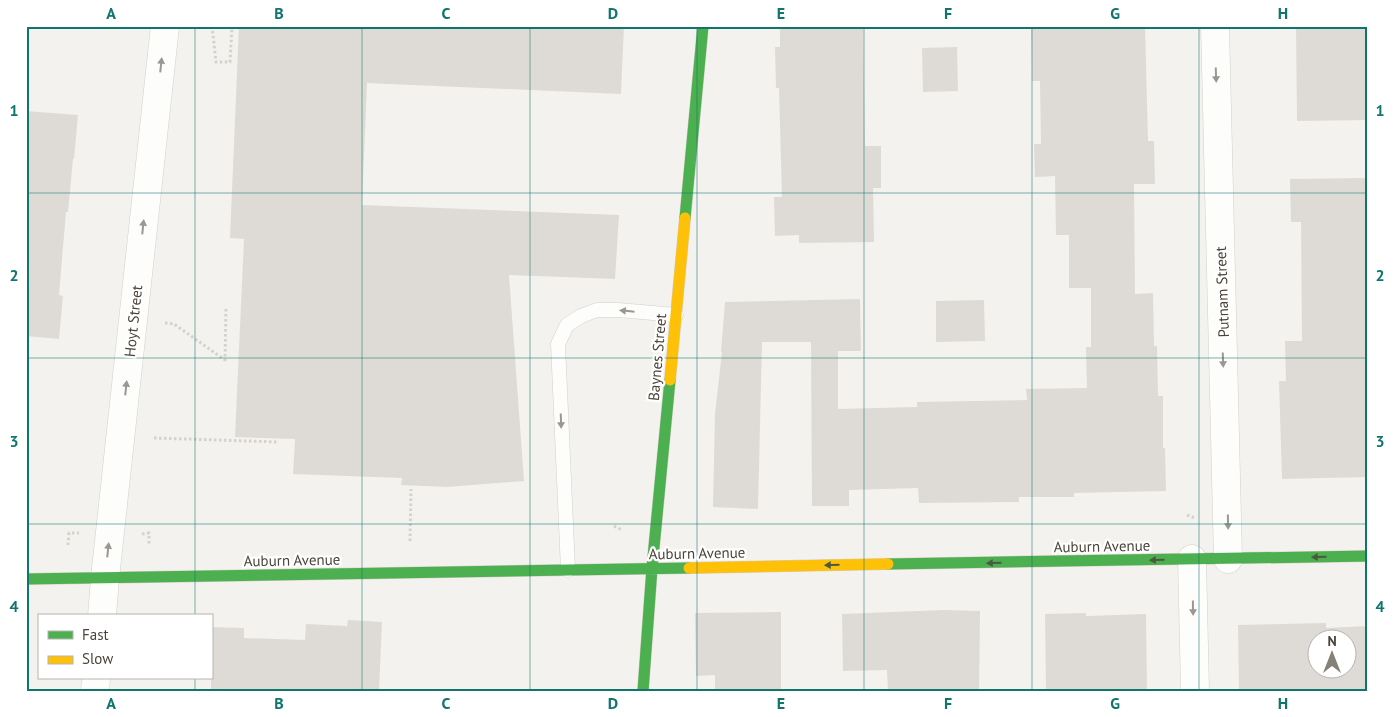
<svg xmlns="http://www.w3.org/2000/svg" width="1394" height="717" font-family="'PT Sans',sans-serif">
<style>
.building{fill:#dedbd6;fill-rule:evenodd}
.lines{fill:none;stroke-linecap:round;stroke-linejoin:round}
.lane-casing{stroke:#d2d0cb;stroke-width:15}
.street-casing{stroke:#d2d0cb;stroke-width:29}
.fast-casing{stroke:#d3cfc5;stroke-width:12}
.slow-casing{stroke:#d3cfc5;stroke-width:12}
.path{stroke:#d3d2cc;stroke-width:3;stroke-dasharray:2.5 2.5;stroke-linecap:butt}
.lane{stroke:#fdfdfc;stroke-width:14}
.street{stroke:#fdfdfc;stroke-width:28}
.fast{stroke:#4caf50;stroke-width:11}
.slow{stroke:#ffc107;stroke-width:11}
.oneway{fill:#9b9791}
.oneway2{fill:#4b593e}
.grid{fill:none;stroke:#0f766e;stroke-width:1;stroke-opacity:0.55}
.labels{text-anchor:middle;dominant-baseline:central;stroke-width:4.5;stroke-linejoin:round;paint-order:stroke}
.street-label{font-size:15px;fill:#4b4439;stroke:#fff}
.neatline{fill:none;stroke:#0f766e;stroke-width:2}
.grid-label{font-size:16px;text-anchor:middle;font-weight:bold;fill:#0f766e}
</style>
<rect width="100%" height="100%" fill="#f4f2ee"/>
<path class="building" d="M239 26H624L621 94 367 83 362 205 619 215 615 279 509 275 524 481 447 487 401 485 402 478 293 474 295 439 235 437 244 239 230 238Z
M780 26H863L865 146H881V188H873L874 242 799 243V235L775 236 774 197H782L779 88H776L775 47H780Z
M1031 26H1145L1148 141H1154L1155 184H1134L1135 294 1153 293 1154 346H1157L1158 396H1163V448H1165L1166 491 1074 493V497H1019V502L919 503 918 488 849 490V506H812L811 342H762L758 509 713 507 715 414 722 352H721L725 302 860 299 861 351H838V409L917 407V402L1027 400 1026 389 1087 388 1086 347H1091V288H1069V235H1056L1055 176 1035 177 1034 144H1041L1040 81H1032Z
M1296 26H1368V120L1297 121Z
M957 47 958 91 923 92 922 48Z
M26 111 78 115 74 159H73L68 212H66L59 295 63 296 59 339 26 336Z
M1368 178V336H1365L1368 419V477L1282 479 1279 381H1286L1285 341H1302L1301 222H1291L1290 179Z
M984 300 985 341 936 342V301Z
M944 610 980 611 979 691H888L887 670 843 671 842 614Z
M781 612V691H715V675L696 676 695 613Z
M1086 613V616L1146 614 1147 691H1046L1045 614Z
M348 620 382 622 379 691H211V627L244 628V638L305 640 306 624 347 626Z
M1326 623V628L1368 626V691H1239L1238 625ZM1316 640H1346V670H1316Z"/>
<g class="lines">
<defs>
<path id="lane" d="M568 570 558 344 567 325 581 316 597 310H618L676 315"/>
<path id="street" d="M1215 26 1228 559
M1192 559 1195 691
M102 616 105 578 165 26
M95 691 96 678"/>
<path id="fast" d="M685 218 703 26
M888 564 1368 556
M26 579 689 568
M643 691 652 568 670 380"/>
<path id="slow" d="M670 380 685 218
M689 568 888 564"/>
</defs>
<use href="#lane" class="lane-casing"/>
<use href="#street" class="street-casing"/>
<use href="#fast" class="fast-casing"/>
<use href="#slow" class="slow-casing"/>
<path class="path" d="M212 26 216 62H230L232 26
M165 323 174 324 225 360 226 307
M154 438 279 442
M1187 515 1195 518
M614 526 622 530
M142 534 149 533V545
M410 541 411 489
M68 545 69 533H79"/>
<use href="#lane" class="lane"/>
<use href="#street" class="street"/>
<use href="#fast" class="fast"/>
<use href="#slow" class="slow"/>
</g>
<defs><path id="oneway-solid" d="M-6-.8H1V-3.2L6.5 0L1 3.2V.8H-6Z" transform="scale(1.25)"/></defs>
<g class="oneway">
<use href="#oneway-solid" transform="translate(161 65) rotate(-84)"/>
<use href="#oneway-solid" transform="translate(1216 75) rotate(88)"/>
<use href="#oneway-solid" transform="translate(143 227) rotate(-84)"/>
<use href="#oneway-solid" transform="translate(627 311) rotate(-174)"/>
<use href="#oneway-solid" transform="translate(1223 360) rotate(88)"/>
<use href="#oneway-solid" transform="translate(126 388) rotate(-84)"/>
<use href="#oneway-solid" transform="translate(561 421) rotate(88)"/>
<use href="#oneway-solid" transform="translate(1228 522) rotate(89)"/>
<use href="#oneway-solid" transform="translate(108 550) rotate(-84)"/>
<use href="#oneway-solid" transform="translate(1193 608) rotate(89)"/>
</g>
<g class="oneway2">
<use href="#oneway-solid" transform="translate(1319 557) rotate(179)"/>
<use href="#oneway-solid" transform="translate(1157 560) rotate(179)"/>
<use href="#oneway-solid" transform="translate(994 563) rotate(179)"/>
<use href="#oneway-solid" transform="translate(832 565) rotate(179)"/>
</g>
<path class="grid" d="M195 26V616M362 26V691M530 26V691M697 26V691M864 26V691M1032 26V691M1199 26V691M26 193H1368M26 358H1368M26 524H1368M195 678V691"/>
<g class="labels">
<g class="street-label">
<text transform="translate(1222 292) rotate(-92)">Putnam Street</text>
<text transform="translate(133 321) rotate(-84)">Hoyt Street</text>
<text transform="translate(657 357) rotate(-85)">Baynes Street</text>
<text transform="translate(1102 546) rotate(-1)">Auburn Avenue</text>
<text transform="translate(697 553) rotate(-1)">Auburn Avenue</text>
<text transform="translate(292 560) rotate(-1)">Auburn Avenue</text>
</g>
</g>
<rect width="1394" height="717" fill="none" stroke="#ffffff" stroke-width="55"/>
<rect x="38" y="614" width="175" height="65" fill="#ffffff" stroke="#b7b4b0"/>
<rect x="48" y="631" width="25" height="8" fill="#4caf50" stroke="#b7b4b0"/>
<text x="82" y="640" font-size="15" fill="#4b4439">Fast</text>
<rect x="48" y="656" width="25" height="8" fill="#ffc107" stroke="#b7b4b0"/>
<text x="82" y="664" font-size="15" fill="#4b4439">Slow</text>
<g transform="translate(1332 654)"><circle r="24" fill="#ffffff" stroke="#b7b4b0"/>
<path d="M0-4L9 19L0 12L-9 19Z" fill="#868178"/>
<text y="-8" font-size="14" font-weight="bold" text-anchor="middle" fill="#4b4439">N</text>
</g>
<rect x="28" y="28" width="1338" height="662" class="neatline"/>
<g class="grid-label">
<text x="111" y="19">A</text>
<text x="279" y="19">B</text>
<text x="446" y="19">C</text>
<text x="613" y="19">D</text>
<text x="781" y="19">E</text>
<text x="948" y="19">F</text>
<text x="1115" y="19">G</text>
<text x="1283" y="19">H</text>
<text x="14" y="116">1</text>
<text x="1380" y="116">1</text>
<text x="14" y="281">2</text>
<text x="1380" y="281">2</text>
<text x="14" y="447">3</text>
<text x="1380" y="447">3</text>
<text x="14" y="612">4</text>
<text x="1380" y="612">4</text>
<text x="111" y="709">A</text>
<text x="279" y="709">B</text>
<text x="446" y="709">C</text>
<text x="613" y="709">D</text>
<text x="781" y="709">E</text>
<text x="948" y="709">F</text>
<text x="1115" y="709">G</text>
<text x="1283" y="709">H</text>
</g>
</svg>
